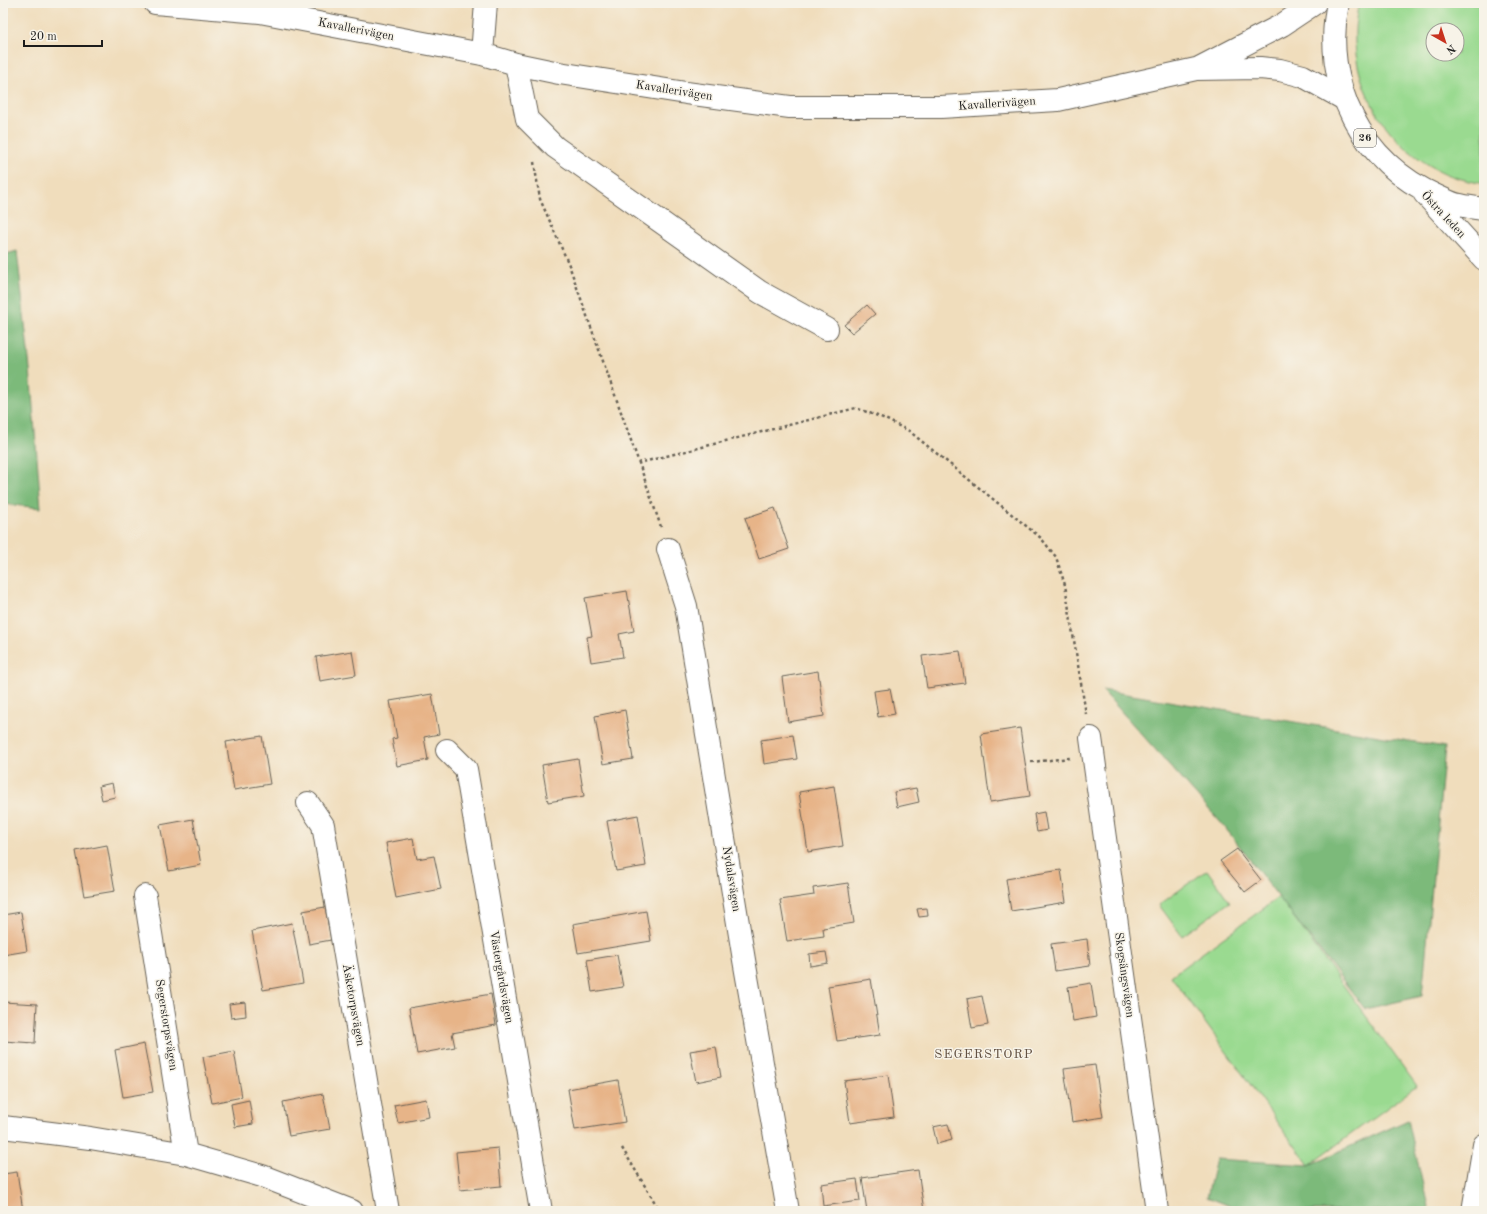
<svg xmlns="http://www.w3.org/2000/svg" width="1487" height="1214" font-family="'Old Standard TT',serif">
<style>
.green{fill:#9ada90;stroke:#5b7b56;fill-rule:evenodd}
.forest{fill:#7bba7a;stroke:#4c6b4b}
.building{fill:#e7b488}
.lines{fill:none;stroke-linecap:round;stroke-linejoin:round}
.minor-casing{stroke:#666054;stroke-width:24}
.highway-casing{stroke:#666054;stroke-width:24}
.path{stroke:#666054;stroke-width:2.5;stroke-dasharray:3 3;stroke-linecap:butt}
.minor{stroke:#fff;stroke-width:22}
.highway{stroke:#fff;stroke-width:22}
.labels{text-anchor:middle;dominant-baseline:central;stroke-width:3;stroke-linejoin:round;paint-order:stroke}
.shield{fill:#f7f3e8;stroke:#5e5c59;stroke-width:1}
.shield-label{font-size:11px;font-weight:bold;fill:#1c1c1c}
.street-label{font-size:12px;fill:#1c1c1c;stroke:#f7f3e8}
.neighbourhood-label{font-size:13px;letter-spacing:1px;fill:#635142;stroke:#f7f3e8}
</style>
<rect width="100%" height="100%" fill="#f7f3e8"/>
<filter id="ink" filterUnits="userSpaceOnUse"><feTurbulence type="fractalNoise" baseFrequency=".025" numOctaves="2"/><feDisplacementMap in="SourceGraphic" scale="8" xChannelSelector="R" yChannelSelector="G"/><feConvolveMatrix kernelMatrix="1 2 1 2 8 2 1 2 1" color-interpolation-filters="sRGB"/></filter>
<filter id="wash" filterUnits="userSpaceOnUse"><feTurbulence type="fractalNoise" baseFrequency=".012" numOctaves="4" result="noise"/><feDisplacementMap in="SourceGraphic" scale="16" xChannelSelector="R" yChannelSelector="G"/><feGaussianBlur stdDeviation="0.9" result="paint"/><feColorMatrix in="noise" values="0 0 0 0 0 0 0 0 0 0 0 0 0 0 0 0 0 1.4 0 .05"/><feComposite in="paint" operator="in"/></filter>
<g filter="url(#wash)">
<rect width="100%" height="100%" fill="#f0ddbc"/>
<path class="green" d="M1359 3H1484V184C1469 181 1454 178 1440 171 1379 141 1342 70 1359 3ZM1433 30H1457V54H1433Z
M1207 870 1230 902 1182 936 1159 905Z
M1279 897 1417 1086 1309 1165 1171 976Z"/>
<path class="forest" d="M17 251 30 369 41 508 3 504V255Z
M1102 690 1445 747 1422 996 1365 1009 1223 825Z
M1408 1120 1429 1211H1243L1207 1197 1216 1159 1309 1165Z"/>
<g id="blocks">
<path class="building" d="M867 305 875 314 852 333 844 325Z
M775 508 789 549 759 559 745 518Z
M627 591 634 631 619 634 623 657 591 662 587 637 592 636 585 598Z
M352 651 356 675 320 681 316 657Z
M960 651 965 683 927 688 922 656Z
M818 671 824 716 788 722 782 677Z
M890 689 895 714 878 717 874 691Z
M432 694 439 734 424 737 428 760 397 766 392 739 397 738 390 701Z
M625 710 633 759 603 764 595 716Z
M1020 728 1030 796 990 802 981 734Z
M793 735 797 759 764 764 761 740Z
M262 736 270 784 234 790 226 742Z
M578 759 584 796 548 802 542 765Z
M112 783 115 797 102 800 99 786Z
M834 786 843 846 808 852 799 792Z
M916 788 919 802 897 807 894 792Z
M1044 812 1047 830 1037 832 1034 814Z
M638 815 646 866 616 871 607 821Z
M193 819 201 865 169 871 160 825Z
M413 838 417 859 434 856 441 889 396 898 386 843Z
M107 845 115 891 84 896 76 851Z
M1237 849 1261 880 1245 892 1220 861Z
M1061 870 1066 902 1011 911 1006 879Z
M848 883 854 923 823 928 824 936 787 941 780 900 814 895 813 888Z
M325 907 331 940 309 944 303 911Z
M927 908 928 916 919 917 917 909Z
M646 911 651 941 578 953 573 924Z
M21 912 27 951 3 955V915Z
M292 923 303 983 263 990 252 931Z
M1087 939 1090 966 1055 971 1051 944Z
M826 952 828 963 810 966 809 954Z
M617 955 623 987 592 992 587 960Z
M871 979 880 1035 837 1041 828 986Z
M1091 983 1096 1017 1073 1021 1068 987Z
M491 994 496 1025 452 1033 455 1047 417 1054 409 1008Z
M982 996 988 1025 972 1028 967 999Z
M3 1002 37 1004 35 1043 3 1041Z
M245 1002 246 1016 231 1018 229 1004Z
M144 1044 153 1092 123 1097 115 1050Z
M716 1047 721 1077 696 1082 690 1051Z
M234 1051 242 1097 212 1103 203 1057Z
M1095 1065 1103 1117 1072 1122 1064 1069Z
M888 1075 894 1117 850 1123 844 1081Z
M618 1080 625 1122 575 1130 568 1089Z
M323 1094 330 1129 289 1136 283 1102Z
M426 1099 429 1117 398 1123 394 1105Z
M249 1100 253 1124 235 1127 231 1104Z
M948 1124 952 1140 937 1144 933 1127Z
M498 1148 501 1186 460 1190 456 1152Z
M918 1170 924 1211H867L862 1178Z
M17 1172 23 1211H3V1174Z
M857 1179 860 1201 823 1206 821 1184Z"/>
</g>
</g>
<g filter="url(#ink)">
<use href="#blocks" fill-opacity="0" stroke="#666054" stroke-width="1"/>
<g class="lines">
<defs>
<path id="minor" d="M155 3 260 12 482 54 516 64 559 73 686 93 790 107H941L1058 100 1196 69 1260 68 1280 70 1303 76 1344 99
M482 54 486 3
M516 64 527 119 555 147 760 292 827 329
M1199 68 1282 25 1315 3
M668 549 686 606 744 960 788 1211
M1091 738 1157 1211
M447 750 466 769 541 1211
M308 803 323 825 388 1211
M145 896 186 1154
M3 1127 90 1138 186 1154 262 1176 352 1211"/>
<path id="highway" d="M1338 3C1321 83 1362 164 1437 196 1444 199 1452 204 1460 205 1468 207 1476 208 1484 209
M1424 193 1484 259
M1473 1211 1484 1145"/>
</defs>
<use href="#minor" class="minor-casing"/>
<use href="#highway" class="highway-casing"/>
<path class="path" d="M534 162 540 199 569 265 639 463
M661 527 639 463 856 408 883 418 909 431 1041 538 1056 557 1065 585 1086 714
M1031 762 1070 758
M622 1148 660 1211"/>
<use href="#minor" class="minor"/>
<use href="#highway" class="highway"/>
</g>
</g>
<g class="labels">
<rect class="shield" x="1354" y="129" width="22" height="18" rx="3"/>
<g class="shield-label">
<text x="1365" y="138">26</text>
</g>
<g class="street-label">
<text transform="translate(356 30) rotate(11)">Kavallerivägen</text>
<text transform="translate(674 91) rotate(9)">Kavallerivägen</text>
<text transform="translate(997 104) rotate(-4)">Kavallerivägen</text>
<text transform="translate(1443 215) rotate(47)">Östra leden</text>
<text transform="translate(731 879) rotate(81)">Nydalsvägen</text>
<text transform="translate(1124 975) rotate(82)">Skogsängsvägen</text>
<text transform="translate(501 977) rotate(80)">Västergårdsvägen</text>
<text transform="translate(353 1005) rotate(80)">Äsketorpsvägen</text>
<text transform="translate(166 1025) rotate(81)">Segerstorpsvägen</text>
</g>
<g class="neighbourhood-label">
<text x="984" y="1054">SEGERSTORP</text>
</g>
</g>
<rect width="1487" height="1214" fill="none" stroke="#f7f3e8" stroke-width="16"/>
<g transform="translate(1445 42) rotate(141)"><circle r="19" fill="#f7f3e8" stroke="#9f9d96"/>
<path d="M0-3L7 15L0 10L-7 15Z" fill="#c8321e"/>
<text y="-6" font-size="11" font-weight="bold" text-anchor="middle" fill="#1c1c1c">N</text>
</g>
<path d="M24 40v6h78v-6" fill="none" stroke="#1c1c1c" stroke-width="2"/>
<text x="30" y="40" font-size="12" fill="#1c1c1c" stroke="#f7f3e8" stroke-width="3" paint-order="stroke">20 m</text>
</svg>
